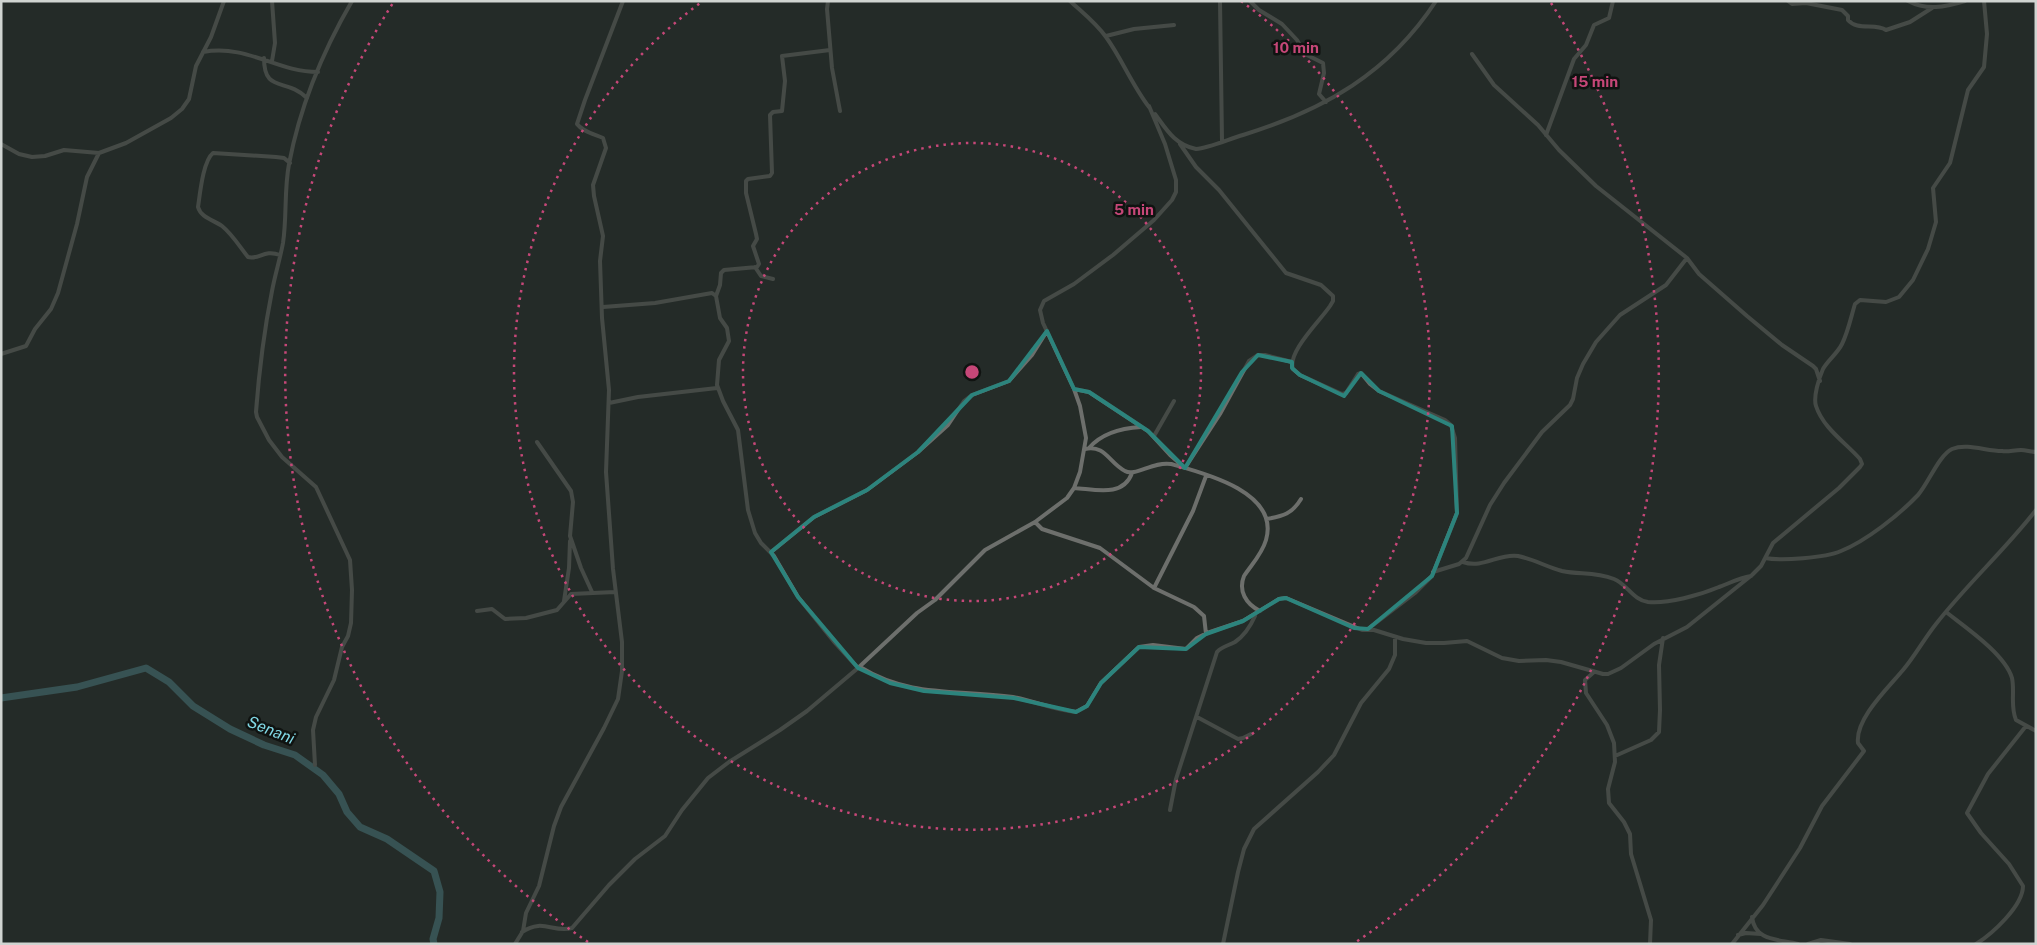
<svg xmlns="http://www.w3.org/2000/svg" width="2037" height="945" font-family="'Public Sans',sans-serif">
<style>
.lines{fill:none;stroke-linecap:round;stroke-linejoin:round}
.river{stroke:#4e8188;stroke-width:7}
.minor{stroke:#6d6f6c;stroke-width:4}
.marked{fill:none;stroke:#2c847d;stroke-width:4;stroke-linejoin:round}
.ring{fill:none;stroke:#c64778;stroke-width:2.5;stroke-dasharray:2.5 5}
.labels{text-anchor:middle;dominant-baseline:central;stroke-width:5;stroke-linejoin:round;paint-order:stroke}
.water-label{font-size:16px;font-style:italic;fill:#81d8e5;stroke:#101311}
.centre{fill:#c64778;stroke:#101311;stroke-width:2.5}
.ring-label{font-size:15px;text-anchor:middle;font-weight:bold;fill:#c64778;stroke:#101311;stroke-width:5;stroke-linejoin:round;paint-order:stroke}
</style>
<rect width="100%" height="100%" fill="#252c28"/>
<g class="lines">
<path class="river" d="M1 698 77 687 146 668 169 682 193 706 230 729 264 745 295 755 323 775 339 794 347 812 360 827 387 839 434 871 440 892 439 918 433 939 434 944"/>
<path class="minor" d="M828 1 827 9 832 68 840 111
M1070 1C1083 13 1096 23 1106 37 1122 59 1132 85 1149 107
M1220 1 1222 141
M1250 1 1259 10 1282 24 1297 40 1305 54 1323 63 1324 73 1319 94 1326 102
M1788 1 1792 4 1806 3 1842 10 1848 16V20C1857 31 1875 23 1886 30L1910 22 1932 8
M1908 1C1927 11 1945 7 1965 1
M1106 36 1134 29 1174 25
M203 52C248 44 276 72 318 72
M1472 54 1494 85 1538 125 1559 150 1596 186 1687 258 1699 274 1747 316 1782 345 1813 366 1816 369 1820 381
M264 58C264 94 286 77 307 98
M272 61 275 43 272 1
M1155 114C1166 129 1175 145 1196 149 1209 148 1229 139 1243 135 1324 110 1389 73 1436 1
M1546 135 1574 59 1586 45 1594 25 1609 18 1613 1
M1 144 19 154 32 157 45 156 64 150 99 153 126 143 171 118 182 109 189 99 196 66 211 37 224 1
M1180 144 1196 167 1219 190 1286 273 1321 285 1333 296V301L1330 306C1320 321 1287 352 1293 369L1300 375 1342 394 1346 393 1358 374 1361 373 1370 384 1379 391 1445 420 1451 425 1455 438 1457 513 1432 576 1415 593 1368 629
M280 255C264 249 259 260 248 257 240 247 232 234 222 226 214 220 201 218 198 207 200 194 203 161 213 153L276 157 284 158 290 163
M755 267 761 276 773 279
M716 296 720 285 721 273 724 270 757 267 759 264 753 246 757 239 756 234 746 193V181L748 179 770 176 772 173 770 115 773 112 782 111 785 81 782 56 830 50
M603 307 655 303 712 293 716 296 720 318 727 328 729 341 719 360 717 385 723 401 738 430 748 510 755 533 761 543 774 556 798 597 835 643 858 668
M1 354 26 346 35 329 51 309 58 293 77 224 87 177 99 153
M1074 389 1089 392 1148 431 1170 455 1185 468 1220 414 1249 361 1258 355H1265L1292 362
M609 403 638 397 717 388
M1154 436 1174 401
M537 442 571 491 573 502 570 536 581 568 592 592
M1089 448C1102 433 1122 428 1141 427
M1085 449C1105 444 1110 464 1125 471 1135 477 1153 461 1171 464 1204 473 1280 492 1266 540 1262 554 1252 564 1244 576 1238 591 1246 604 1260 611
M1074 488C1094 489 1123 498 1132 473
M1267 519C1283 516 1292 514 1301 499
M1035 522 1042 529 1100 548 1154 588 1194 607 1204 616 1206 634
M771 552 814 517 867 490 918 452 948 425 964 401 972 395 1009 381 1032 355 1047 331
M1765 558C1781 561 1825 558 1841 551 1866 541 1899 515 1918 495 1928 484 1939 455 1952 449 1967 443 1986 451 2002 451 2008 452 2014 450 2021 450 2026 450 2031 452 2036 452
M1463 562C1483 569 1499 553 1518 556 1533 559 1547 567 1562 571 1580 575 1594 571 1614 579 1627 584 1633 600 1648 602 1668 604 1700 595 1719 587 1730 583 1739 578 1751 576
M1433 572 1459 564 1466 558 1490 505 1504 483 1542 432 1570 405 1573 399 1577 378 1583 364 1596 342 1620 315 1666 285 1687 258
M1154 588 1193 511 1206 476
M564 601 569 568 570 541
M477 611 492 609 505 619 526 618 557 610 571 594 615 592
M1946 612C1965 627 2005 654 2012 678 2015 692 2010 706 2016 720L2036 731
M860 667C910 698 957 689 1013 697 1034 701 1055 710 1076 712L1087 706 1101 683 1139 647 1153 645 1186 649 1197 638 1207 633 1243 621 1279 599 1286 598 1362 630H1374L1403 639 1426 643H1444L1467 641 1502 658 1519 661 1546 660 1561 662 1603 674H1608L1621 668 1654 644 1687 627 1752 575 1761 566 1773 543 1839 488 1860 467 1862 464 1860 459C1846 443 1823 428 1816 406 1813 397 1819 378 1823 369 1828 360 1837 354 1842 344 1848 332 1851 317 1855 304L1860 300 1886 302 1899 297 1913 280 1928 249 1936 222 1933 188 1950 163 1968 90 1984 67 1987 34 1984 1
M1594 672 1585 680 1586 693 1607 725 1614 743 1615 762 1608 789 1609 803 1624 822 1630 834 1631 854 1651 920 1650 944
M1197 717 1238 739 1243 738 1251 734
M1615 756 1651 740 1659 732 1660 710 1659 665 1663 638
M315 765 313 730 316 717 334 680 342 647 348 636 351 623 352 590 350 560 316 487 282 457 269 440 257 417 256 412C259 372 264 331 272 291 275 275 280 259 283 243 287 217 284 190 289 164 300 106 323 51 352 1
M1170 810 1176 779 1217 652C1222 646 1228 646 1235 642 1244 636 1251 625 1255 616
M1752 917C1755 942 1779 939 1798 944
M522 932C543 918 553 933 572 928L609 885 635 859 665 836 682 810 708 778 729 762 780 730 807 711 858 668 917 613 935 600 985 550 1035 522 1067 498 1074 488 1080 472 1086 438 1080 406 1074 389 1043 323 1040 310 1044 301 1074 284 1113 255 1154 220 1172 200 1176 192V180L1165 144 1149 106
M1738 935 1746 933 1761 934
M515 944 523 931 526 913 539 886 554 826 561 807 604 728 618 699 622 671V642L613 569 606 472 609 390 602 318 600 261 603 236 594 196 593 185 606 148 603 138C594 134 583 132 577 124L585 100 623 1
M1223 944 1238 872 1244 849 1254 829 1318 772 1334 755 1361 703 1389 669 1395 655V637
M1732 944 1763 905 1800 848 1822 806 1864 751 1858 743C1855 719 1888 688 1903 670 1915 656 1924 639 1936 624 1967 584 2005 550 2036 510
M1808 944 1821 940 1850 944
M1976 944C1992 934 2023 906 2023 886L2009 864 1981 833 1967 813 1988 774 2026 726"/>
</g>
<path d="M0 0H2037V945H0ZM1047 331 1074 389 1089 392 1148 431 1185 468 1242 372 1258 355 1292 362V368L1300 375 1344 396 1361 373 1379 391 1452 426 1457 513 1432 576 1368 629 1354 628 1286 598 1279 599 1243 621 1206 634 1186 649 1139 647 1101 683 1087 706 1076 712 1014 698 924 691 890 683 858 668 798 597 771 552 814 517 867 490 918 452 972 395 1009 381Z" fill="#252c28" fill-opacity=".55" fill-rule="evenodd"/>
<path class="marked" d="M1047 331 1074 389 1089 392 1148 431 1185 468 1242 372 1258 355 1292 362V368L1300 375 1344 396 1361 373 1379 391 1452 426 1457 513 1432 576 1368 629 1354 628 1286 598 1279 599 1243 621 1206 634 1186 649 1139 647 1101 683 1087 706 1076 712 1014 698 924 691 890 683 858 668 798 597 771 552 814 517 867 490 918 452 972 395 1009 381Z"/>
<g class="ring">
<circle cx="972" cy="372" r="229"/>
<path d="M1241 1A458 458 0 1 1 703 1"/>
<path d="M588 942A687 687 0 0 1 393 3M1551 3A687 687 0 0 1 1356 942"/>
</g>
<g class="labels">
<g class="water-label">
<text transform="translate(271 730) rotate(22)">Senani</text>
</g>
</g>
<circle cx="972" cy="372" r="8" class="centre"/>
<g class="ring-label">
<text x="1296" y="53">10 min</text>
<text x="1595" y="87">15 min</text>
<text x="1134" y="215">5 min</text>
</g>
<rect width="2037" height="945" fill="none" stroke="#d0d4d1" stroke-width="5"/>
</svg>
